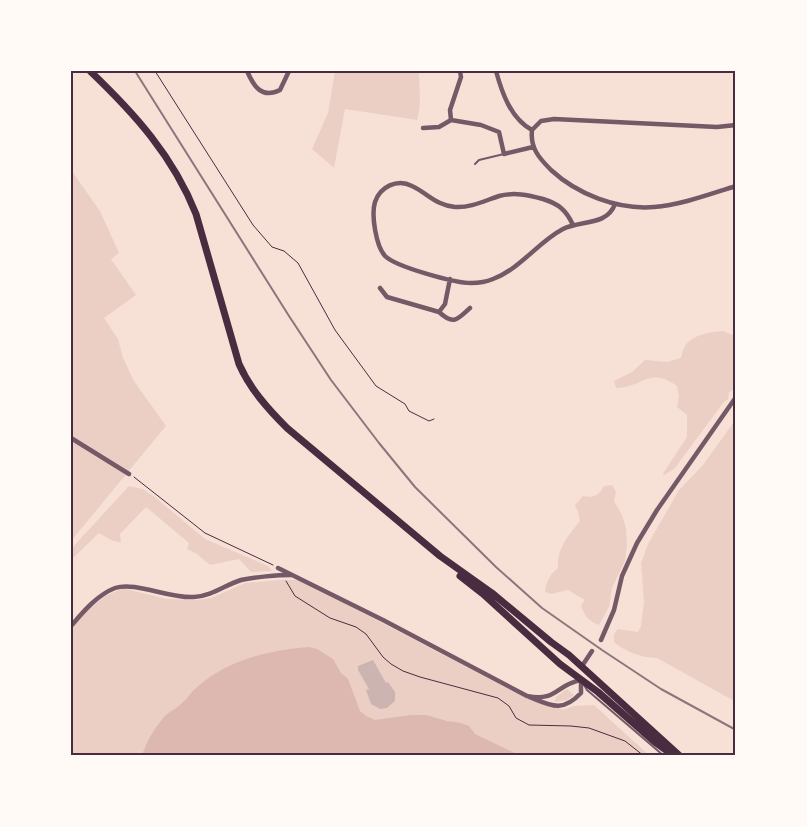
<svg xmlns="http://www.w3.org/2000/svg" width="807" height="827" font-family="'Archivo Narrow',sans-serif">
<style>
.green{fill:#ebcfc5}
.water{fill:#dcb8b0}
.building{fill:#ccb4b1}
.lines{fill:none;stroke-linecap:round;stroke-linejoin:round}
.path{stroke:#4a2c40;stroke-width:1}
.service{stroke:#755966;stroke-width:2}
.minor{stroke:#755966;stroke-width:4.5}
.primary{stroke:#4a2c40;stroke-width:7}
.rail{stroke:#8f747c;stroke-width:2}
.neatline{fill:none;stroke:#4a2c40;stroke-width:2}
</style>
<rect width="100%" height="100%" fill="#f7e1d7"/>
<path class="green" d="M335 71H419C419 88 422 104 417 120L345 109 334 168 312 149 328 113Z
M71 170 100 211 119 253 111 259 136 295 104 318 118 339 123 358 134 381 166 426 71 541Z
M723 331 736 336V388L729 392 728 399 723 403 675 468 663 476 664 472 687 437V415L677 407 679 397 677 386C648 366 643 388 616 388L614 381 632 372 645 360 667 362 681 358C682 354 683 349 685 346 693 334 711 332 723 331Z
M736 419V702L657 658C643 658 625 652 614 642V634L618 629 638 632 641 626 644 602 641 563 648 544 679 490 703 465Z
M612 485 616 492 614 501 622 515 626 528 627 545 625 561 612 588 609 607 599 625C587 620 586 617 581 606L585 600 568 590 551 594 545 592C546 582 550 574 558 568 556 549 569 535 580 521L578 512 575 505 583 496C595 498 598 496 604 486Z
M129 486 143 489 156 498 205 539 268 566 272 571 251 572 239 559 210 565 197 554 187 549 189 543 146 507 120 534 121 543 111 540 99 533 71 560V549Z
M279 580H300L516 693 546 702 563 710 574 706 594 705 650 756H71V629L87 611 105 596 121 589H126L167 599 196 600 211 598 245 583Z
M567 689 574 695 567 700 554 702 556 697Z"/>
<path class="water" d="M309 647 317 649 333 659 341 673 348 679 360 711 366 716 375 720 411 715H426L447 721 461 723 469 726 475 734 521 756H142C146 742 155 727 165 716 170 711 178 708 183 702 188 698 191 692 196 688 226 660 269 650 309 647Z"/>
<path class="building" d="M373 660 386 683 388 682 395 692V701L387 708 380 709 371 704 366 690 369 689 358 670V666Z"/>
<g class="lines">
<path class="path" d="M155 71 253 225 272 247 284 251 298 263 335 330 376 386 405 404 409 411 429 421 434 419
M134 477 205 533 273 565
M286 581 295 596 330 618 356 627 366 634 383 657 391 664 403 671 420 677 498 698 509 706 516 718 529 725 571 726 589 728 625 741 644 756"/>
<path class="service" d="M475 164 479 160 504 154
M584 685 587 690 664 756"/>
<path class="minor" d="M247 71C254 87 262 99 280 90L289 71
M460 71 461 77 450 110 451 120 481 125 499 132 504 154 533 147
M496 71C502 93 511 119 532 130
M423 128 439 127 451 120
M532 130C530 148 539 158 551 170 577 194 617 210 654 207 681 205 710 194 736 186
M532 130 541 121 554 119 717 127 736 125
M573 225C566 210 559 204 543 199 528 195 514 192 499 196 484 201 470 208 455 207 437 206 427 193 412 186 397 178 380 187 375 202 371 215 376 246 385 256 396 267 455 283 471 283 478 283 486 282 493 279 520 269 538 242 563 229 581 220 607 226 615 204
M450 279 445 304 439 312C454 326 458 319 470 308
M380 288 387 297 439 312
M71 438 129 474
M278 568 383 620 527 696C550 705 561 714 581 693V680C555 685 557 702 527 696
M71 626C83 612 97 595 115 588 135 581 170 599 194 597 212 596 225 585 241 580 254 577 278 575 291 575
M601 640 614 610 622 576 637 543 657 510 736 397
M582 666 592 651"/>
<path class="primary" d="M90 71C135 114 173 156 196 214L239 364C250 389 268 409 287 428L440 556 492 593 551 642 569 655 680 756
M460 576 483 594 560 664 598 692 656 743 674 756"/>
<path class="rail" d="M135 71 289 316 331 380 379 443 415 487 496 567 542 608 602 650 661 689 736 730"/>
</g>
<rect width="807" height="827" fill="none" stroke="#fffaf5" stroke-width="145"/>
<rect x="72" y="72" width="662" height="682" class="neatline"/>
</svg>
